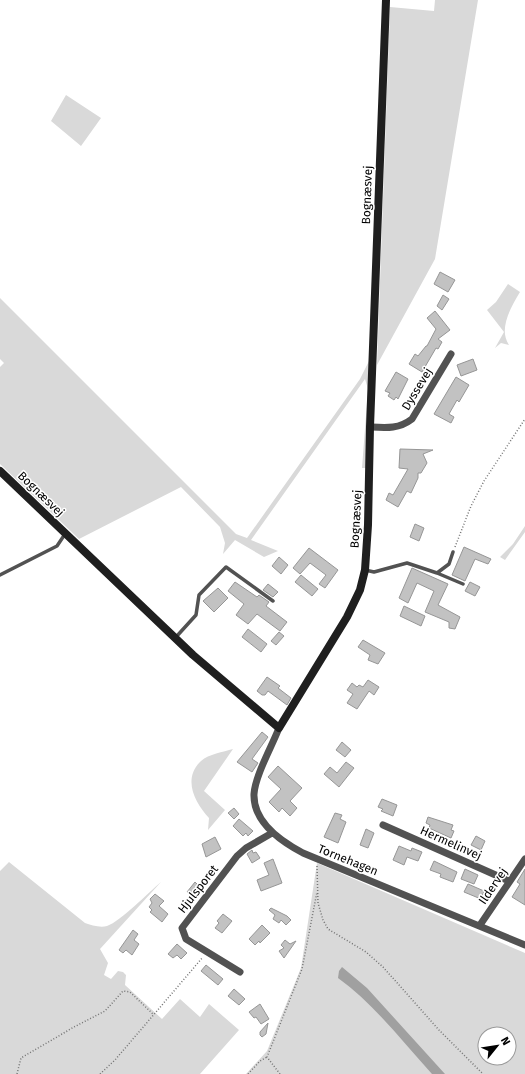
<svg xmlns="http://www.w3.org/2000/svg" width="525" height="1074" font-family="'Fira Sans',sans-serif">
<style>
.green{fill:#d9d9d9;fill-rule:evenodd}
.water{fill:#a0a0a0}
.building{fill:#c2c2c2;stroke:#969696}
.lines{fill:none;stroke-linecap:round;stroke-linejoin:round}
.path{stroke:#747474;stroke-width:1.5;stroke-dasharray:1 2;stroke-linecap:butt}
.lane{stroke:#525252;stroke-width:3.5}
.street{stroke:#525252;stroke-width:7}
.secondary{stroke:#1f1f1f;stroke-width:8}
.labels{text-anchor:middle;dominant-baseline:central;stroke-width:3;stroke-linejoin:round;paint-order:stroke}
.street-label{font-size:12px;fill:#000;stroke:#fff}
</style>
<rect width="100%" height="100%" fill="#fff"/>
<path class="green" d="M435 0H478L435 259 377 365 390 7 434 11Z
M66 95 101 118 81 146 51 121Z
M508 284 520 292C511 307 498 329 509 345L501 343 495 348 504 332 487 310 496 302Z
M0 298 236 534 247 538 360 379 370 359 367 468H362L368 389 365 379 251 540 278 551 264 557 235 540 223 554 225 543 220 527 181 487 79 539 0 464V367L4 363 0 359Z
M525 526V532L505 560 500 557 513 544Z
M233 749 204 791 225 810 208 830 209 818C195 803 182 779 201 761 209 754 223 752 233 749Z
M9 862 85 923C91 925 100 928 107 926 121 921 148 893 161 882L100 949 108 963 104 975 111 979 118 971 123 972 126 975 125 985 162 1019 180 999 200 1017 209 1004 239 1030 200 1074H0V871Z
M317 863 525 953V1074H246L267 1051 301 968ZM485 1034H509V1058H485Z"/>
<path class="water" d="M342 967 367 988 445 1074H432C402 1041 374 1004 338 978L339 971Z"/>
<path class="building" d="M440 272 455 280 448 292 434 284Z
M443 295 449 299 442 310 437 306Z
M435 311 450 330 438 339 442 342 438 349 436 348 422 372 409 364 415 354 418 356 426 346H427L436 329 427 318Z
M473 359 477 370 461 376 457 365Z
M396 372 408 379 398 399 396 397 394 400 388 396 390 393 385 391Z
M456 377 469 385 459 402 457 400 449 414 454 417 451 423 434 414Z
M400 449 433 450 423 454 427 463 421 473H418V478L411 493 407 491 398 507 386 500 389 493 393 495 408 469 399 468Z
M415 524 424 528 419 541 410 537Z
M464 547 491 559 488 564 475 559 465 581 452 575Z
M309 548 338 570 325 588 319 584 326 575 310 563 300 574 293 568Z
M279 557 288 565 281 574 272 566Z
M412 568 448 584 438 605 460 617 455 629 449 628V622L425 612 434 591 417 583 408 603 399 598Z
M301 575 318 589 312 596 295 582Z
M235 582 257 597 259 595 269 602 266 606 287 622 280 631 257 614 248 624 236 615 244 604 228 591Z
M470 582 480 587 475 596 465 591Z
M268 584 278 592 273 597 263 590Z
M218 588 228 598 214 612 203 601Z
M404 606 425 616 421 626 400 616Z
M248 629 267 644 261 652 242 637Z
M279 632 284 636 276 645 271 641Z
M363 640 385 653 378 664 368 660 370 655 358 647Z
M267 677 280 686 278 688 291 698 287 705 268 691 265 695H262L257 691Z
M368 680 379 687 374 695 369 691 357 709 347 703 353 694 347 690 352 683 357 687 359 685 363 687Z
M262 732 268 737 252 759 258 763 252 772 237 762Z
M342 742 351 750 345 757 336 750Z
M346 762 354 768 339 787 324 774 330 767 337 773Z
M278 766 302 788 290 801 297 808 290 816 282 808 279 812 269 802 281 789 268 777Z
M382 799 397 805 393 816 381 811 383 809 378 807Z
M234 808 239 814 234 819 228 813Z
M335 813 342 815 340 819 346 822 338 843 324 837Z
M428 817 453 825 451 830 454 831 451 838 429 828 430 825 426 823Z
M239 819 253 831 248 836 246 833 243 836 233 826Z
M366 829 374 833 368 848 360 845Z
M476 836 485 841 481 850 471 845Z
M215 837 221 849 206 857 202 844Z
M399 846 411 851 412 848 422 852 418 861 407 857 404 865 393 860Z
M252 850 253 853 256 852 260 858 252 863 247 854Z
M273 859 282 883 261 891 257 880 269 875 264 863Z
M434 861 457 872 453 882 440 877 441 874 430 870Z
M465 869 478 875 474 884 461 879Z
M525 869V905L512 897 520 884 517 882Z
M195 882 200 887 193 896 187 892Z
M468 884 484 891 481 899 464 892Z
M155 894 164 901 159 906 168 914 162 922 150 912 152 910 149 907 152 903 150 899Z
M271 908 287 916 291 920 286 925 281 920 279 923 273 919 275 915 269 910Z
M223 914 232 921 222 933 215 928 219 923 217 921Z
M262 925 270 933 260 943 259 941 255 945 249 939Z
M133 930 138 934 134 940 139 944 132 955 126 950 123 953 119 950Z
M285 940 290 944 296 941 284 958 279 951 284 948 281 945Z
M177 944 187 953 181 959 177 955 173 958 168 954Z
M206 965 223 979 218 985 201 971Z
M234 989 245 999 239 1005 228 996Z
M260 1004 269 1019 261 1024 256 1017 254 1018 249 1012Z
M268 1023 266 1034 262 1037 260 1035V1032Z"/>
<g class="lines">
<path class="path" d="M455 547 471 506 484 481 525 419
M317 866 318 903 323 920 328 929 366 952 383 967 439 1030 483 1074
M17 1074 21 1058 74 1027 105 1011 123 991 130 992 154 1015
M100 1074 115 1060 203 957
M248 1074 260 1061 267 1057
M280 1074 267 1057 302 969 317 892"/>
<path class="lane" d="M365 570 374 572 407 563 437 573 449 564 453 552
M437 573 463 584
M0 575 57 546 65 534
M176 637 196 615 199 595 226 567 273 601"/>
<path class="street" d="M370 427C387 428 399 429 412 419L451 354
M279 728C272 746 255 776 254 794 253 822 282 842 303 853L525 945
M383 825 509 881
M480 925 525 859
M240 972 186 939 182 928 237 856 246 848 272 833"/>
<path class="secondary" d="M0 471 193 655 279 728 347 617 360 590 365 570 368 525 370 427 386 0"/>
</g>
<g class="labels">
<g class="street-label">
<text transform="translate(367 195) rotate(-88)">Bognæsvej</text>
<text transform="translate(417 389) rotate(-59)">Dyssevej</text>
<text transform="translate(41 494) rotate(44)">Bognæsvej</text>
<text transform="translate(356 519) rotate(-87)">Bognæsvej</text>
<text transform="translate(451 843) rotate(24)">Hermelinvej</text>
<text transform="translate(348 860) rotate(22)">Tornehagen</text>
<text transform="translate(493 886) rotate(-56)">Ildervej</text>
<text transform="translate(198 889) rotate(-52)">Hjulsporet</text>
</g>
</g>
<g transform="translate(497 1046) rotate(60)"><circle r="19" fill="#ffffff" stroke="#999999"/>
<path d="M0-3L7 15L0 10L-7 15Z" fill="#000000"/>
<text y="-6" font-size="11" font-weight="bold" text-anchor="middle" fill="#000000">N</text>
</g>
</svg>
